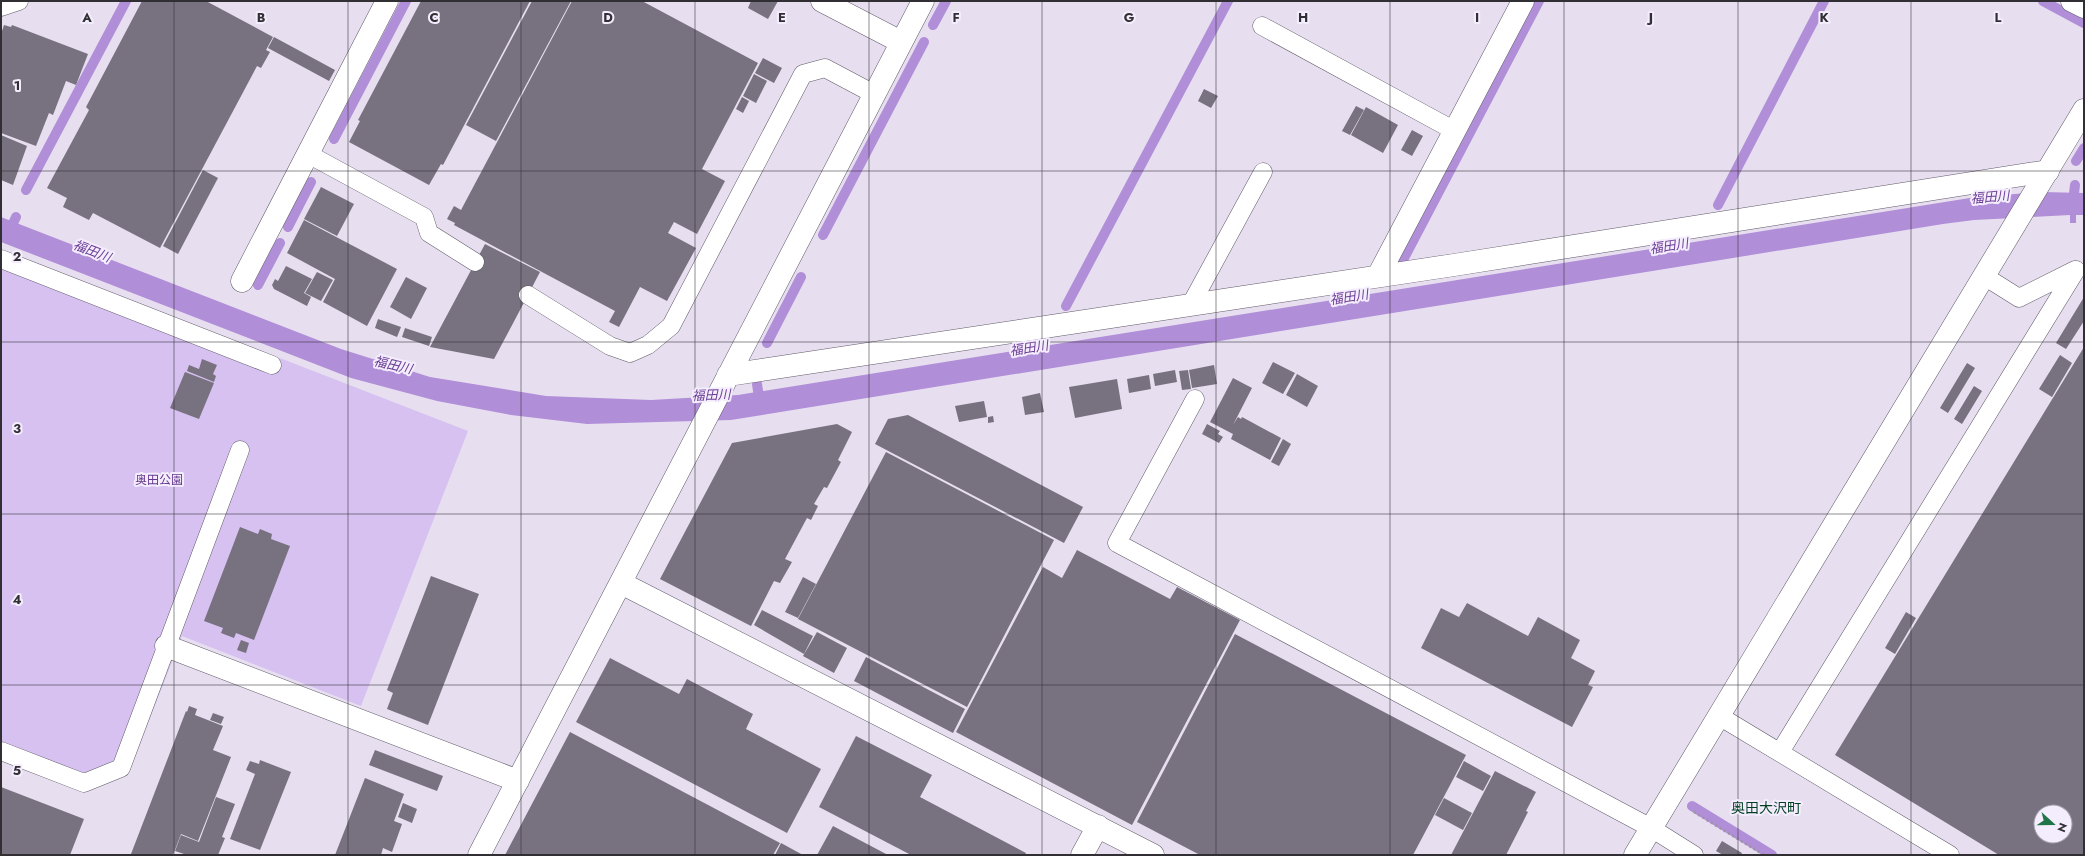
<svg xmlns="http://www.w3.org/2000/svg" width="2085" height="856" font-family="Jost,'Noto Sans JP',sans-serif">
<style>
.green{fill:#d6c1f0}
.water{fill:#b18ed8}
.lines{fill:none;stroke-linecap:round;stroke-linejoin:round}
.stream{stroke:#b18ed8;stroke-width:10}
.building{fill:#787180;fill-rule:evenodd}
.service-casing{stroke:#605a68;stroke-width:19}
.minor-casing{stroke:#605a68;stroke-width:23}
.tertiary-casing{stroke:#605a68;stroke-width:23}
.path{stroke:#9b95a1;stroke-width:2.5;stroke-dasharray:2 3;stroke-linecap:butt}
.service{stroke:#fff;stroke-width:18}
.minor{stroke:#fff;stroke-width:22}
.tertiary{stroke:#fff;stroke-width:22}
.grid{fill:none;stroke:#312e34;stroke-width:1;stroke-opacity:0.55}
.labels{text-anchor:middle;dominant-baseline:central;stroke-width:4;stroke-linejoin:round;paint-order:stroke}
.park-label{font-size:12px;fill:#64378e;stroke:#f4edfd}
.water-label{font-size:13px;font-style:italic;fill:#6a3d94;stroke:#f4edfd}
.quarter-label{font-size:14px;fill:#003e20;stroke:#f4edfd}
.grid-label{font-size:13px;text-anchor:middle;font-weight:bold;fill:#312e34;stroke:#f4edfd;stroke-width:4;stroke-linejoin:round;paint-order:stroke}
</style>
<rect width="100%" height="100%" fill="#e7dff0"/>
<path class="green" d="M1 250 468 431 361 706 182 636 128 775 89 790 1 756Z"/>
<path class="water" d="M2042 192 2084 193V215H2076V223H2070V215L1974 220 1943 224 731 420 587 424 511 415 437 401 351 378 1 242V217L341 349 430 377 546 396 651 400 738 395 1976 197Z"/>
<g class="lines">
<path class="stream" d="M2043 1 2084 23
M933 25 946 1
M334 139 406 1
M2076 161 2084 148
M26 190 126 1
M2073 202 2075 185
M1718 205 1824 1
M288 227 311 182
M9 232 16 217
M823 235 924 42
M1403 260 1539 1
M258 285 280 243
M1066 306 1228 1
M767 343 801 277
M757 384 760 404
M1692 806 1772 855"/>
</g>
<path class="building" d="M142 1H206L273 37 266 50 270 52 261 68 257 66 160 248 93 213 89 220 63 207 67 198 47 188 89 110 86 107Z
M421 1H530L443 165 441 164 429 185 349 142 360 121 358 120Z
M532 1H571L496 141 466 125Z
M572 1H642L758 63 702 169 725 181 697 234 674 222 668 233 696 248 667 301 640 287 619 327 609 322 615 311 454 225 455 223 447 219 454 206 461 210Z
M751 1H778L768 19 748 8Z
M4 25 11 27 12 25 88 54 76 85 66 81 53 115 49 113 36 146 1 133V34Z
M274 37 335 70 329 81 268 48Z
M763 58 782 68 774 83 755 73Z
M754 74 767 81 756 103 743 96Z
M1204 89 1218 96 1211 108 1198 101Z
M742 97 749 101 743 113 736 109Z
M1356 106 1364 110 1350 135 1342 131Z
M1366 107 1398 125 1383 153 1351 135Z
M1412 130 1423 136 1412 156 1401 150Z
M1 135 27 146 13 185 1 180Z
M203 170 218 178 178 254 163 246Z
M321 187 354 204 337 236 304 219Z
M304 220 397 269 367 326 323 302 335 279 287 253Z
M485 244 540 272 528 295 494 359 430 347Z
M286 266 312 279 304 293 311 297 307 306 274 289 272 285 275 279 278 281Z
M317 272 333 280 321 301 305 293Z
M406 277 427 288 411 319 390 307Z
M2084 297V321L2066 349 2056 343Z
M378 319 401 327 397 337 375 328Z
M405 328 432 337 429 346 402 337Z
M2084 347V855H1999L1835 755ZM2041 812H2065V836H2041Z
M2060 355 2072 363 2052 397 2039 389Z
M202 359 217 365 213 374 216 376 214 382 187 371 189 365 199 369Z
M1273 362 1295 373 1283 394 1262 383Z
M1967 363 1975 368 1948 413 1940 408Z
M1214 365 1217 384 1192 388 1189 370Z
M1175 370 1177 382 1155 386 1153 374Z
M1188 370 1191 389 1182 390 1179 371Z
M185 372 214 383 199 419 170 408Z
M1297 374 1318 386 1307 407 1286 395Z
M1149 375 1151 389 1129 393 1127 379Z
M1233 378 1252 388 1233 425 1238 417 1241 419 1242 417 1281 438 1270 460 1231 439 1233 434 1210 422Z
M1117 379 1122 409 1075 418 1069 387Z
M1974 386 1982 391 1962 424 1954 419Z
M1040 393 1044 412 1025 415 1022 397Z
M984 401 987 417 959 422 955 406Z
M908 415 1083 507 1064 543 875 444 888 419Z
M993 416 994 422 988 423V417Z
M837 424 852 432 838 460 841 462 827 488 824 487 814 504 818 506 811 520 807 518 785 559 792 562 780 583 774 581 751 626 660 579 732 443Z
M1207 424 1220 431 1218 434 1223 437 1219 443 1202 434Z
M1283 439 1291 444 1279 466 1271 462Z
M886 452 1054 540 967 707 798 619Z
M240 527 258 534 260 529 272 534 271 539 290 546 254 640 236 633 234 638 221 633 223 628 204 621Z
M1077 550 1170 599 1177 587 1240 620 1132 825 956 732 1043 567 1062 578Z
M431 576 479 594 428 725 387 709 393 693 387 690Z
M803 577 816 584 798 618 785 612Z
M1467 603 1528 636 1538 617 1580 640 1571 658 1595 671 1588 685 1593 687 1572 727 1421 648 1441 608 1459 617Z
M762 610 813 636 804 654 754 625Z
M1906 612 1916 618 1895 654 1885 648Z
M817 632 847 648 834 673 803 656Z
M1235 634 1466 755 1413 855H1200L1137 822Z
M241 640 249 643 246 653 237 650Z
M866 657 965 709 953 733 854 681Z
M610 658 679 694 687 679 753 714 746 729 821 769 787 833 576 722Z
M189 706 197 709 195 715 223 726 213 750 231 757 198 841 181 834 173 855H134L131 854 186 711 187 712Z
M213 713 224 717 221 724 210 720Z
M570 732 780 843 773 855H505Z
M856 736 932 775 920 797 1026 853 1025 855H911L819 807Z
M375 750 443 776 437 791 369 765Z
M260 760 291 772 260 850 230 839 255 774 246 770 250 761 259 764Z
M1464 761 1491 776 1483 791 1456 777Z
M1495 771 1536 792 1526 811 1528 812 1506 855H1451Z
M365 778 404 794 394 821 402 824 392 852 383 848 381 855H335Z
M1 787 84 819 70 855H1Z
M216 797 235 804 222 837 225 838 218 855H187L175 851 181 835 199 842Z
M1444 798 1472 813 1463 830 1435 815Z
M403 803 417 809 412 823 398 817Z
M833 826 888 855H817Z
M1722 841 1742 853 1741 855H1723L1716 851Z
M781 843 803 855H775Z"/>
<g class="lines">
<defs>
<path id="service" d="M1 7 19 1
M1262 26 1455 131
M308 154 424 217 429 233 475 262
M1 259 272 365
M1984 276 2019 298 2075 270
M528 295 610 346 630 353 648 345 671 326 803 74 825 68 874 94
M1190 306 1263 172
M1195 399 1117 543 1651 828 1694 855
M1719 716 1950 855
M1 751 84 783 121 768 240 450
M1780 752 2076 270"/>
<path id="minor" d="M822 1 901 42
M2072 1 2084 7
M1378 276 1523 1
M242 281 387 1
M728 375 1454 265 2048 171
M621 583 1153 855
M166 646 518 781
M479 855 923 1
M1082 855 1098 826"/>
<path id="tertiary" d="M1635 855 2084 110"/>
</defs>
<use href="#service" class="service-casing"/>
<use href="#minor" class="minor-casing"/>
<use href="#tertiary" class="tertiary-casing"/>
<path class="path" d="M1694 812 1764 855"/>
<use href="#service" class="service"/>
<use href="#minor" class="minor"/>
<use href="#tertiary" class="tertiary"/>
</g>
<path class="grid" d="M174 1V855M348 1V855M521 1V855M695 1V855M869 1V855M1042 1V855M1216 1V855M1390 1V855M1564 1V855M1738 1V855M1911 1V855M1 171H2084M1 342H2084M1 514H2084M1 685H2084"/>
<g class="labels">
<g class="park-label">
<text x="159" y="480">奥田公園</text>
</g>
<g class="water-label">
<text transform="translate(1990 197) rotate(-5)">福田川</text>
<text transform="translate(1669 246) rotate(-9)">福田川</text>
<text transform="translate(92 251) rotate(21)">福田川</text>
<text transform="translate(1349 297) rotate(-9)">福田川</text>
<text transform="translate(1029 348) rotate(-9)">福田川</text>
<text transform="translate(393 365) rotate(13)">福田川</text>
<text transform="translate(711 395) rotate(-2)">福田川</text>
</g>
<g class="quarter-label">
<text x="1766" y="808">奥田大沢町</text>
</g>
</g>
<g class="grid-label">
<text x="87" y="22">A</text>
<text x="261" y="22">B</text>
<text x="434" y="22">C</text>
<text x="608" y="22">D</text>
<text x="782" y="22">E</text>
<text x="956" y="22">F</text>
<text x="1129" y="22">G</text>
<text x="1303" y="22">H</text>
<text x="1477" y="22">I</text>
<text x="1651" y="22">J</text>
<text x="1824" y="22">K</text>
<text x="1998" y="22">L</text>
<text x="17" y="90">1</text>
<text x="17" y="261">2</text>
<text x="17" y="433">3</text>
<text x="17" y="604">4</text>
<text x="17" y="775">5</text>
</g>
<rect width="2085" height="856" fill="none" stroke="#312e34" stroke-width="4"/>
<g transform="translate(2053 824) rotate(111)"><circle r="19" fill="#f4edfd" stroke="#a6a1ad"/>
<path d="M0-3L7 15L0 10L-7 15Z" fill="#207547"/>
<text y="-6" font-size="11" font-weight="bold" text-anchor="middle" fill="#312e34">N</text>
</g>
</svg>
